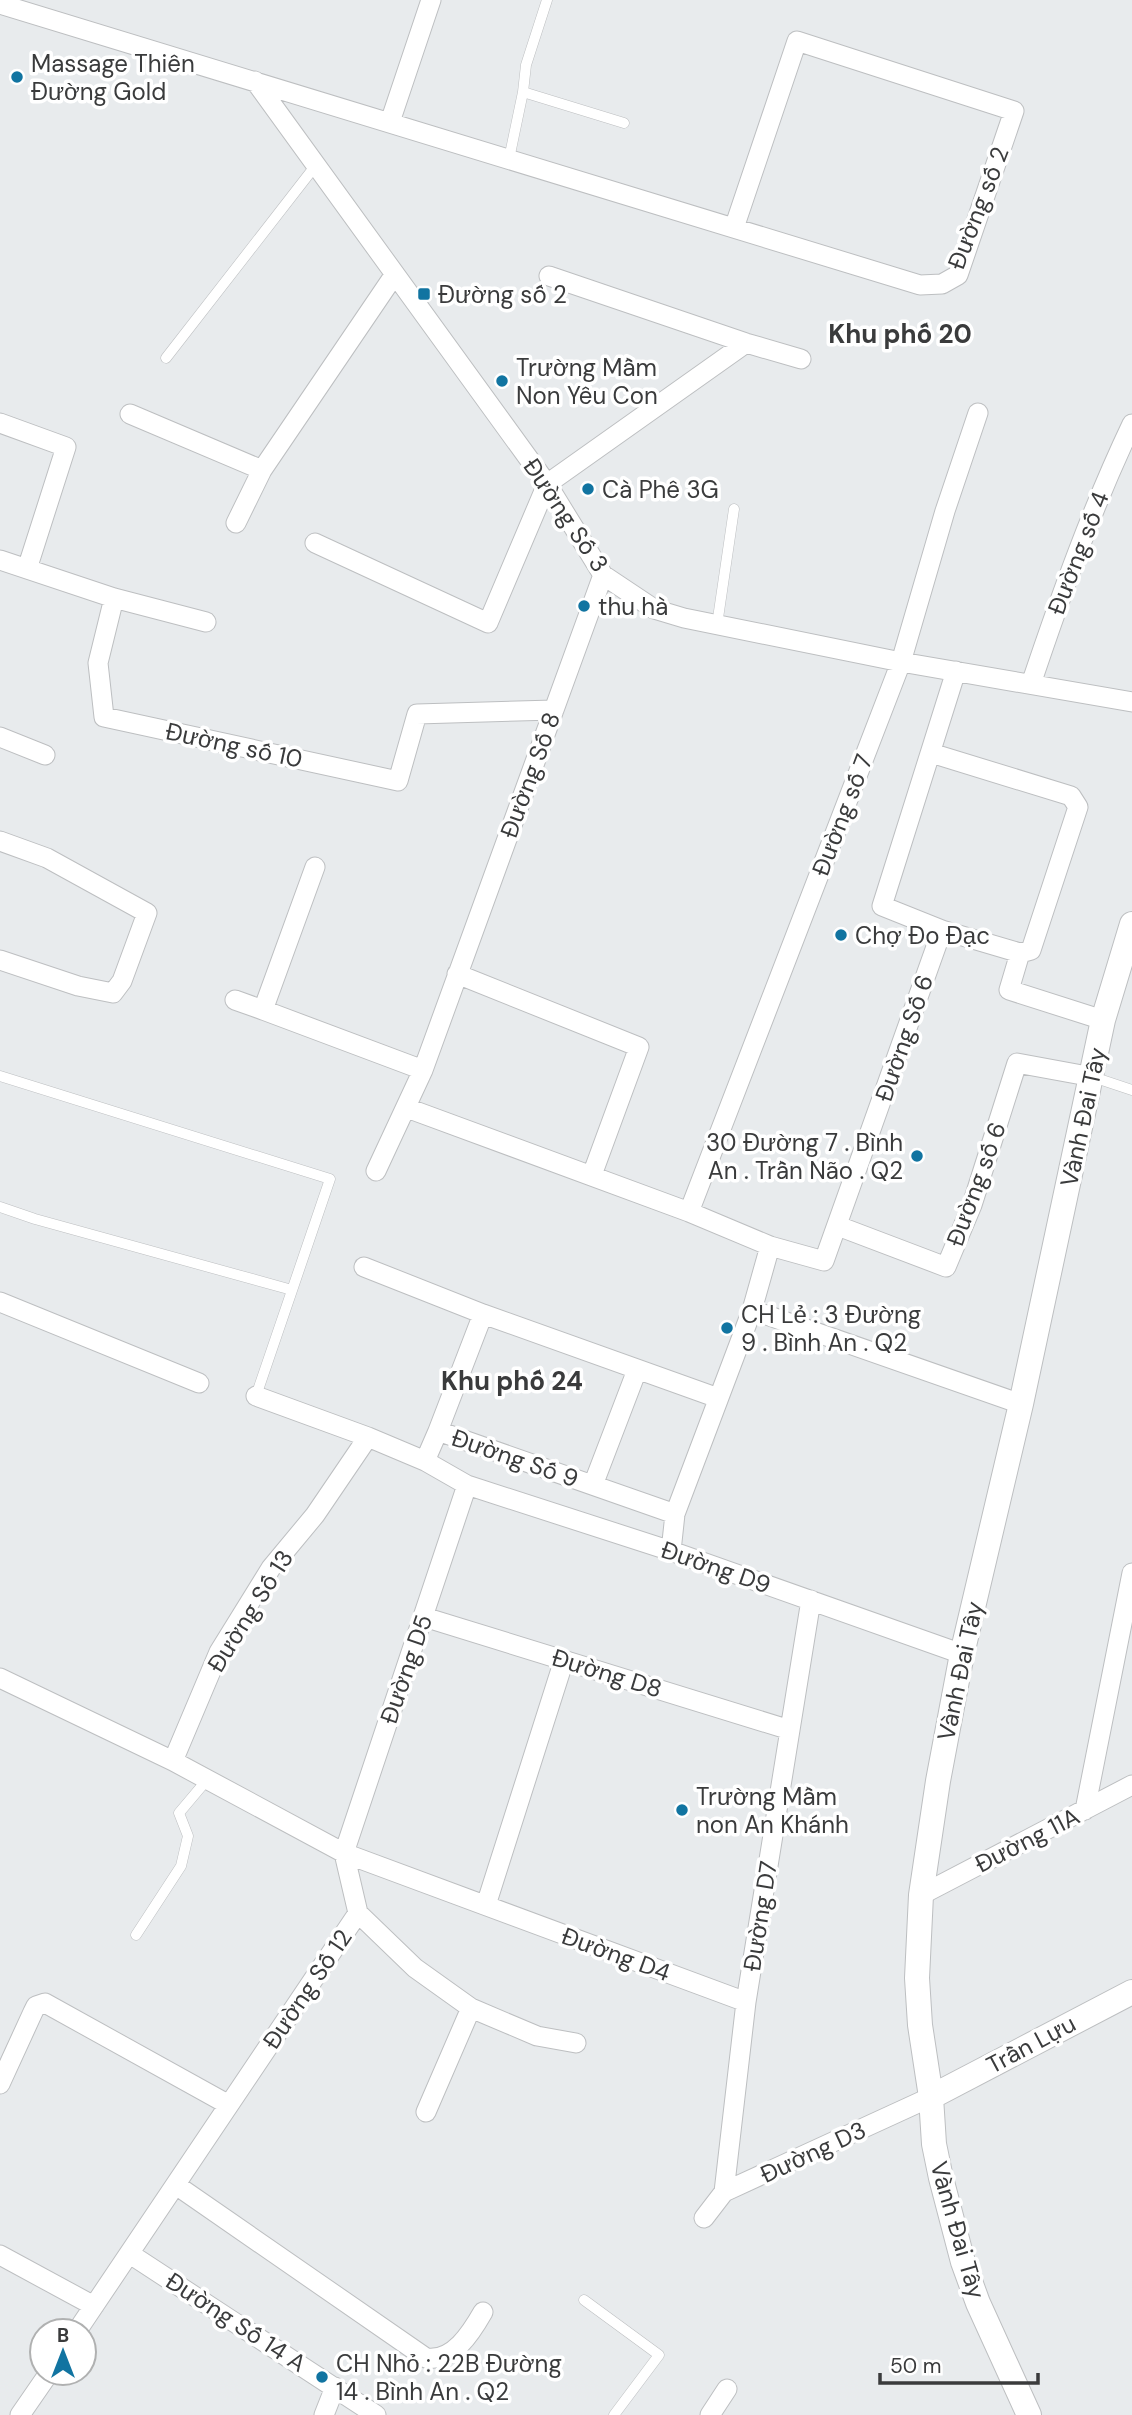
<svg xmlns="http://www.w3.org/2000/svg" width="1132" height="2415" font-family="'DM Sans',sans-serif">
<style>
.lines{fill:none;stroke-linecap:round;stroke-linejoin:round}
.service-casing{stroke:#bdbfc1;stroke-width:11}
.minor-casing{stroke:#bdbfc1;stroke-width:21}
.tertiary-casing{stroke:#bdbfc1;stroke-width:26}
.service{stroke:#fff;stroke-width:10}
.minor{stroke:#fff;stroke-width:19}
.tertiary{stroke:#fff;stroke-width:24}
.poi-dot{fill:#1174a1;stroke:#fff;stroke-width:2.5}
.labels{text-anchor:middle;dominant-baseline:central;stroke-width:7;stroke-linejoin:round;paint-order:stroke}
.poi-label{font-size:24px;fill:#3a3b3c;stroke:#fff;text-anchor:start}
.street-label{font-size:24px;fill:#3a3b3c;stroke:#fff}
.neighbourhood-label{font-size:26px;font-weight:bold;fill:#3a3b3c;stroke:#fff}
</style>
<rect width="100%" height="100%" fill="#e8ebed"/>
<g class="lines">
<defs>
<path id="service" d="M523 92 624 123
M509 159 523 92 526 65 547 0
M166 358 316 165
M717 625 734 509
M0 1076 330 1179 256 1396
M1093 1077 1132 1090
M0 1207 35 1219 292 1290
M136 1935 181 1866 188 1836 179 1813 206 1781
M584 2300 659 2355 614 2415"/>
<path id="minor" d="M0 4 920 285 942 284 958 275 1014 111 797 41 734 228
M255 81 547 484 603 575 654 609 684 618 901 662 1132 702
M390 122 431 0
M549 276 746 343 801 359
M130 414 262 470
M0 423 66 447 27 569
M236 523 262 470 395 274
M315 543 488 623 547 484 746 343
M0 560 114 598 206 622
M114 598 98 663 104 717 398 781 417 714 554 710
M1031 684C1061 595 1092 508 1132 424
M0 737 45 755
M931 753 1071 796 1078 807 1031 950 1020 953 942 930 882 906 956 671
M0 841 47 858 147 913 122 981 113 993 78 986 0 960
M315 867 263 1010 423 1070
M1020 953 1009 990 1103 1020
M457 974 639 1047 592 1175
M235 1000 263 1010
M407 1108 689 1212 770 1246 824 1261 942 930
M376 1171 423 1070 603 575
M689 1212 901 662 945 511 978 413
M838 1226 946 1267 972 1205 1017 1063 1093 1077
M364 1267 483 1314 718 1398
M0 1302 199 1383
M752 1310 1021 1404
M256 1396 368 1437 425 1461 438 1431 675 1514
M438 1431 483 1314
M425 1461 467 1485 671 1551 962 1654
M467 1485 344 1853 746 2002
M593 1485 637 1370
M671 1551 675 1514 752 1310 770 1246
M424 1617 790 1730
M0 1678 173 1761 344 1853 358 1913 77 2331
M173 1761 219 1652 271 1568 315 1515 368 1437
M1085 1810 1132 1573
M921 1895 1132 1785
M486 1905 564 1660
M358 1913 415 1968 471 2008 537 2036 576 2043
M0 2084 33 2012 36 2006 45 2003 229 2105
M426 2112 471 2008
M176 2185 426 2358C453 2362 471 2333 483 2312
M724 2192 746 2002 811 1600
M704 2218 724 2192 931 2097
M130 2254 376 2415
M0 2255 94 2306
M20 2415 49 2373
M324 2415 335 2387
M710 2415 727 2389"/>
<path id="tertiary" d="M931 2097 1132 1992
M1029 2415 978 2303 963 2262 941 2178 934 2144 931 2097 920 2025 917 1978 921 1895 938 1781 962 1654 1021 1404 1103 1020 1132 924"/>
</defs>
<use href="#service" class="service-casing"/>
<use href="#minor" class="minor-casing"/>
<use href="#tertiary" class="tertiary-casing"/>
<use href="#service" class="service"/>
<use href="#minor" class="minor"/>
<use href="#tertiary" class="tertiary"/>
</g>
<g class="poi-dot">
<circle cx="17" cy="77" r="7"/>
<rect x="417" y="287" width="14" height="14" rx="3.5"/>
<circle cx="502" cy="381" r="7"/>
<circle cx="588" cy="489" r="7"/>
<circle cx="584" cy="606" r="7"/>
<circle cx="841" cy="935" r="7"/>
<circle cx="917" cy="1156" r="7"/>
<circle cx="727" cy="1328" r="7"/>
<circle cx="682" cy="1810" r="7"/>
<circle cx="322" cy="2377" r="7"/>
</g>
<g class="labels">
<g class="poi-label">
<text x="31" y="63">Massage Thiên<tspan x="31" dy="28">Đường Gold</tspan></text>
<text x="438" y="294">Đường số 2</text>
<text x="516" y="367">Trường Mầm<tspan x="516" dy="28">Non Yêu Con</tspan></text>
<text x="602" y="489">Cà Phê 3G</text>
<text x="598" y="606">thu hà</text>
<text x="855" y="935">Chợ Đo Đạc</text>
<text x="903" y="1142" text-anchor="end">30 Đường 7 . Bình<tspan x="903" dy="28">An . Trần Não . Q2</tspan></text>
<text x="741" y="1314">CH Lẻ : 3 Đường<tspan x="741" dy="28">9 . Bình An . Q2</tspan></text>
<text x="696" y="1796">Trường Mầm<tspan x="696" dy="28">non An Khánh</tspan></text>
<text x="336" y="2363">CH Nhỏ : 22B Đường<tspan x="336" dy="28">14 . Bình An . Q2</tspan></text>
</g>
<g class="street-label">
<text transform="translate(978 208) rotate(-69)">Đường số 2</text>
<text transform="translate(566 515) rotate(56)">Đường Số 3</text>
<text transform="translate(1078 553) rotate(-69)">Đường số 4</text>
<text transform="translate(234 745) rotate(12)">Đường số 10</text>
<text transform="translate(530 775) rotate(-70)">Đường Số 8</text>
<text transform="translate(842 815) rotate(-69)">Đường số 7</text>
<text transform="translate(904 1038) rotate(-71)">Đường Số 6</text>
<text transform="translate(1083 1117) rotate(-78)">Vành Đai Tây</text>
<text transform="translate(976 1184) rotate(-70)">Đường số 6</text>
<text transform="translate(515 1458) rotate(19)">Đường Số 9</text>
<text transform="translate(716 1567) rotate(19)">Đường D9</text>
<text transform="translate(250 1611) rotate(-58)">Đường Số 13</text>
<text transform="translate(406 1669) rotate(-71)">Đường D5</text>
<text transform="translate(960 1671) rotate(-78)">Vành Đai Tây</text>
<text transform="translate(607 1673) rotate(17)">Đường D8</text>
<text transform="translate(1027 1840) rotate(-27)">Đường 11A</text>
<text transform="translate(760 1916) rotate(-81)">Đường D7</text>
<text transform="translate(616 1954) rotate(20)">Đường D4</text>
<text transform="translate(307 1989) rotate(-56)">Đường Số 12</text>
<text transform="translate(1031 2044) rotate(-28)">Trần Lựu</text>
<text transform="translate(813 2152) rotate(-25)">Đường D3</text>
<text transform="translate(958 2230) rotate(74)">Vành Đai Tây</text>
<text transform="translate(236 2322) rotate(33)">Đường Số 14 A</text>
</g>
<g class="neighbourhood-label">
<text x="900" y="334">Khu phố 20</text>
<text x="512" y="1381">Khu phố 24</text>
</g>
</g>
<g transform="translate(63 2352)"><circle r="33" fill="#ffffff" stroke="#b0b1b1" stroke-width="2"/>
<path d="M0-5L12 26L0 18L-12 26Z" fill="#1174a1"/>
<text y="-10" font-size="19" font-weight="bold" text-anchor="middle" fill="#3a3b3c">B</text>
</g>
<path d="M880 2373v10h158v-10" fill="none" stroke="#3a3b3c" stroke-width="3.5"/>
<text x="890" y="2373" font-size="21" fill="#3a3b3c" stroke="#ffffff" stroke-width="5" paint-order="stroke">50 m</text>
</svg>
